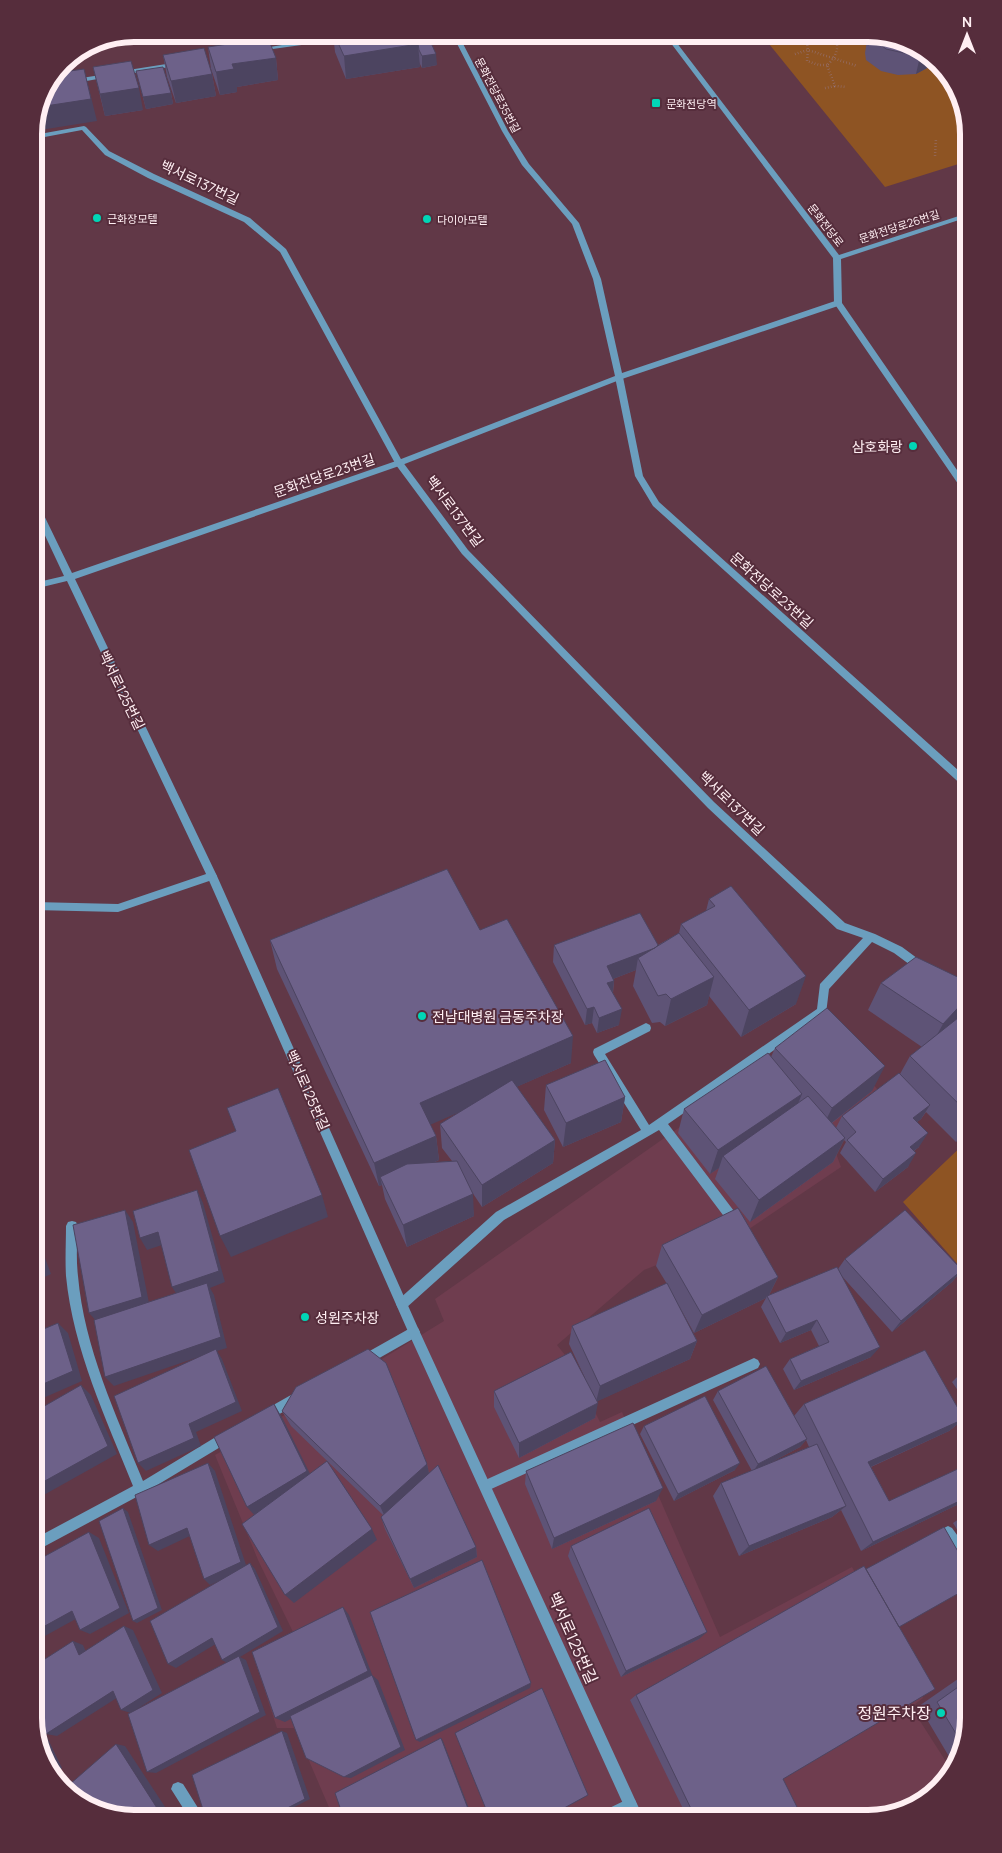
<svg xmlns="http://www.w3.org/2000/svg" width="1002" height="1853" font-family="Manrope,'Noto Sans KR',sans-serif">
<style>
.built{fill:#6f3d4f}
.green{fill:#8e5423}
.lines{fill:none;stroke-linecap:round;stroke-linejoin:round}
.path{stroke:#977782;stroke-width:2.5;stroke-dasharray:0.5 2.5;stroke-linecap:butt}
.service{fill:#6b9ebe;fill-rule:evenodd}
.minor{fill:#6b9ebe;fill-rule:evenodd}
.tertiary{fill:#6b9ebe;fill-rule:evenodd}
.wall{fill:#5e5376;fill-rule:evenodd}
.shaded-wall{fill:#4c4460}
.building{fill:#6d6189;stroke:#4c4460}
.poi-dot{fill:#01d5b6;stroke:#562d3c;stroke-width:2}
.labels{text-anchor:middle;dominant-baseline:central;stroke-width:4;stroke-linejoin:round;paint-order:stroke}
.far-street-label{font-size:11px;fill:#ffeff3;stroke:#562d3c}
.far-poi-label{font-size:11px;fill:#ffeff3;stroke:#562d3c;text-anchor:start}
.street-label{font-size:14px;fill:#ffeff3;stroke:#562d3c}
.poi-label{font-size:14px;fill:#ffeff3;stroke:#562d3c;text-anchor:start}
.near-street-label{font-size:16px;fill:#ffeff3;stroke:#562d3c}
.near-poi-label{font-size:16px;fill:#ffeff3;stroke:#562d3c;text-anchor:end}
.rim{fill:none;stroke:#ffeff3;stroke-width:6}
</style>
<rect width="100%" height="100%" fill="#613847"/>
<path class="built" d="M821 1028 879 1091 829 1134 841 1167 749 1229 644 1270 557 1345 569 1360 600 1422 622 1412 720 1637 852 1567 923 1698 911 1707 952 1771 951 1775 907 1811 868 1819H334L295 1728H277L254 1658 294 1634 258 1560 215 1455 377 1362 444 1321 435 1299Z"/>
<path class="green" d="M761 34H875L929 54 960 95 968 134V161L885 187Z
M968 1140V1276L903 1202Z"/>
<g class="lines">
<path class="path" d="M793 34 837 38
M834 34C840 46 837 57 827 65L835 86 846 87
M795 54 808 50 806 36
M827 65H819L807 61 808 50 857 66
M825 88 835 86
M935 156 936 138"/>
<path class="service" d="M84 126 86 127 109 151 154 174 250 218 286 249 402 461 468 550 714 802 845 923 875 934 902 947 925 964 926 967 925 970 921 971 917 970 894 953 872 942 829 989 826 1014 668 1124 740 1219 742 1223 740 1227 736 1228 732 1227 659 1130 504 1220 406 1308 402 1310 398 1308 396 1304 398 1300 496 1212 641 1130 594 1055 593 1052 594 1049 646 1023 650 1025 651 1028 650 1031 605 1054 649 1125 817 1009 820 984 863 938 837 929 708 808 462 554 396 465 280 252 244 222 148 178 105 155 82 130 34 139V135Z
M619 374 623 377 643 476 659 502 968 779V789L965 788 653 506 635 476 615 377Z
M212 872 215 873 217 876 215 879 118 912 34 910V902L118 904Z
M72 1221 76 1222 78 1226C77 1243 76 1259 78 1276 84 1347 116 1415 143 1481L224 1432 228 1430 232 1432 234 1436 232 1440 144 1493 34 1552V1539L133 1486C106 1419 73 1349 66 1276 65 1259 66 1242 66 1226L68 1222Z
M414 1326 418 1328 420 1332 418 1336 367 1365 363 1367 359 1365 357 1361 359 1357Z
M754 1358 758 1360 760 1364 758 1368 489 1490 485 1492 481 1490 479 1486 481 1482Z
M298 1391 302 1393 304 1397 302 1401 269 1420 265 1422 261 1420 259 1416 261 1412Z
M948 1526 952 1528 968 1550V1566L964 1564 944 1536 942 1532 944 1528Z
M178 1782 183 1784 205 1819H190L171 1789 173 1784Z
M630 1798 635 1800 637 1805 635 1810 616 1819H595L597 1814Z"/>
<path class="minor" d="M279 34H285L289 44 355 34H370L367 36 258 51V49L282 45Z
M452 34H458L508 131 529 164 579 223 601 279 622 373 835 301H841V305L622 379 402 465 75 579 217 876 418 1328 644 1819H630L410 1336 207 876 67 581 34 589V583L64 576 34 512V500L38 503 72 573 396 461 615 376 593 279 572 224 522 165 502 131Z
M179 62 182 64 181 65 122 75 119 73 122 71Z
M107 74 110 76 109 77 75 83 72 81 75 79Z"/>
<path class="tertiary" d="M664 34H670L839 255 968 213V217L841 259 842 303 968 486V495L965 494 834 303 833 258Z"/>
</g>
<path class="wall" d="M333 34H427L437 65 422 68 419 62 420 67 346 79 335 52Z
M868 34H875L929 54 932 59 929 67 916 74 898 75 881 71 866 60 865 53Z
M208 47 276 58 278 80 237 87V92L220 95 211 69Z
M163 55 212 74 216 96 176 103 167 77Z
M93 67 143 110 105 116Z
M136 71 171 93 173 104 146 109Z
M709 899 796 1004 741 1037 709 996 707 1005 665 1026 660 1022 652 1023 633 986 636 970 613 979 614 981 613 993 619 1025 597 1033 592 1023 585 1025 553 962 554 945H658L679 933 681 924 706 911Z
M480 930 571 1063 516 1087 555 1140 553 1163 482 1207 470 1189 474 1216 407 1247 385 1199 382 1185 379 1186 277 969 270 940ZM461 1111 440 1124 442 1148 452 1161 433 1163 439 1160 436 1136 430 1124Z
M968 982V1004L962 1014 959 1018 968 1010V1132L956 1142 926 1112 921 1119 917 1122 919 1147 914 1151 908 1167 875 1192 840 1153 846 1142 844 1140 833 1162 750 1222 715 1179 719 1168 710 1174 678 1133 684 1109 771 1057 775 1048 872 1091 832 1123 836 1128 842 1116 900 1074 910 1056 922 1047 868 1010 881 983Z
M546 1085 625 1097 621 1122 563 1147 544 1110Z
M662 1245 778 1277 769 1295 838 1269 845 1259 962 1270 952 1282 892 1332 840 1274 871 1357 794 1390 783 1369 790 1359 819 1346 811 1330 780 1343 761 1307 766 1298 694 1333 678 1304 697 1341 690 1359 597 1401 595 1418 519 1458 494 1407V1391L585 1378 569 1344 572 1326 667 1284 656 1266Z
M968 1368V1405L952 1382 962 1372Z
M718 1391 794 1416 804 1404 964 1419 949 1431 871 1467 889 1501 961 1503 861 1551 841 1510 832 1517 739 1556 713 1496 721 1483 752 1471 713 1400ZM806 1440 809 1447 766 1465 800 1447Z
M282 1411 427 1464 429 1474 476 1547 477 1557 414 1588 385 1529 381 1517 383 1515 291 1426Z
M644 1426 735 1470 674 1501 640 1434Z
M526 1471 656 1501 552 1549 525 1484Z
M968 1513V1547L953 1523Z
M571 1546 699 1639 621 1677 568 1556Z
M899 1627 783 1779 802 1819H688L630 1700 636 1695Z
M968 1672V1719L954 1765 919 1706Z"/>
<path class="shaded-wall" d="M418 44 420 67 346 79 344 56Z
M921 52 929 54 932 59 929 67 916 74Z
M436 54 437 65 422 68V56Z
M276 58 278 80 237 87V92L220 95 216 72 232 64Z
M68 60 69 67 59 69 63 63Z
M84 69 97 121 34 131V128L39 107Z
M212 74 216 96 176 103 171 81Z
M139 88 143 110 105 116 100 94Z
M171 93 173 104 146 109 143 97Z
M659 946 638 958 636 970 605 982 607 966Z
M806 976 796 1004 741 1037 749 1010Z
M714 977 707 1005 665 1026 671 999Z
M614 981 612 997 607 983Z
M968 997V1004L962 1014 928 1051 943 1024Z
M594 1007 592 1023 585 1025 587 1009Z
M622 1009 619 1025 597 1033 599 1018Z
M573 1036 571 1063 423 1128 420 1103Z
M885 1066 872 1091 820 1132 832 1108Z
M802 1094 792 1118 723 1156 719 1168 710 1174 718 1150Z
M625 1097 621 1122 563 1147 566 1123Z
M930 1105 921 1119 905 1131 913 1118Z
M968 1124V1132L956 1142Z
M928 1133 919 1147 901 1160 910 1147Z
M436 1136 439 1160 384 1184 380 1177 382 1185 379 1186 374 1163Z
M845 1138 833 1162 750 1222 759 1200Z
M555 1140 553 1163 482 1207V1185Z
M916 1153 908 1167 875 1192 883 1179Z
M197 1190 203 1203 225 1282 210 1288 214 1295 227 1348 217 1351 222 1359 242 1411 196 1432 201 1446 146 1471 138 1463 189 1424 216 1351 114 1386 105 1377 179 1298 172 1287Z
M473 1194 474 1216 407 1247 403 1225Z
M322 1195 328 1217 231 1257 220 1236Z
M125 1210 133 1222 150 1308 98 1323 89 1313Z
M34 1232 36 1234 51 1274 34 1282Z
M158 1232 165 1244 147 1250 140 1238Z
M962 1270 952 1282 892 1332 901 1321Z
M778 1277 768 1297 767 1296 766 1298 694 1333 702 1315Z
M817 1320 811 1330 780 1343 786 1333Z
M58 1323 68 1333 82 1381 34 1402V1388Z
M697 1341 690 1359 596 1402 600 1386Z
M880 1347 871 1357 794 1390 801 1381Z
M81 1385 91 1395 117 1454 42 1496 34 1491V1487Z
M598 1403 595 1418 519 1458V1443Z
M274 1404 283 1419 315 1484 257 1518 247 1507Z
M964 1419 949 1431 857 1473 868 1462Z
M807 1439 800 1447 753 1472 758 1464Z
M208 1463 215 1471 247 1568 210 1585 204 1579Z
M740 1463 735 1470 674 1501 678 1494Z
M427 1464 430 1478 385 1517 380 1506Z
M663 1488 656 1501 552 1549 554 1538Z
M968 1497V1499L961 1503 861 1551 873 1542Z
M34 1501 39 1515 34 1518Z
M846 1506 832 1517 739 1556 749 1546Z
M123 1508 128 1512 162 1610 137 1623 133 1621Z
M187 1528 194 1534 158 1551 149 1545Z
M372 1529 377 1540 294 1603 285 1595Z
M89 1532 99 1538 129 1613 90 1634 80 1630Z
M476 1547 477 1557 414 1588 410 1579Z
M250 1563 255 1569 283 1631 240 1657 246 1660 266 1715 156 1773 147 1772 229 1664 222 1660Z
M343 1607 349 1615 373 1677 285 1722 275 1718Z
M72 1611 83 1615 34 1642V1632Z
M124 1626 133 1630 162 1693 131 1713 121 1710Z
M707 1632 699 1639 621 1677 626 1671Z
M212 1638 219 1642 176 1668 168 1664Z
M73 1641 83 1645 89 1659 79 1655Z
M372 1675 378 1680 405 1750 351 1778 344 1777Z
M531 1683 530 1688 420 1742 416 1740Z
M113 1691 123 1694 57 1736 46 1734Z
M34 1710 62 1768 55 1774 50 1768 38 1742 34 1719Z
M282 1731 287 1733 310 1799 271 1819H266Z
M441 1738 443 1741 473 1819H472Z
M116 1744 125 1746 173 1819H164Z
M325 1809H329L334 1819H329Z"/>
<path class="building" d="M334 34H414L418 44 344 56Z
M414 34H427L436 54 422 56 419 50 418 44Z
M870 34H875L921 51 904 53 886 49 871 37Z
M268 38 276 58 232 64 234 69 216 72 208 47Z
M204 48 212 74 171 81 163 55Z
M131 61 139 88 100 94 93 67Z
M163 67 171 93 143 97 136 71Z
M84 69 91 99 39 107 44 90 56 73Z
M447 869 480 930 507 919 573 1036 420 1103 436 1136 374 1163 270 940Z
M731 886 806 976 749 1010 681 924 715 906 709 899Z
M640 913 658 945 655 948 607 966 614 981 607 983 622 1009 599 1018 594 1007 587 1009 554 945Z
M679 933 714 977 671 999 666 994 658 996 638 958Z
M916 957 968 982V997L943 1024 881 983Z
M827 1008 885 1066 832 1108 775 1048Z
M968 1010V1113L910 1056Z
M768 1053 802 1094 718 1150 684 1109Z
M605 1060 625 1097 566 1123 546 1085Z
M899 1073 930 1105 913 1118 928 1133 910 1147 916 1153 883 1179 847 1140 856 1132 842 1116Z
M512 1080 555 1140 482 1185 440 1124Z
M278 1088 322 1195 220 1236 189 1150 236 1131 227 1108Z
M808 1096 845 1138 759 1200 723 1156Z
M457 1161 473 1194 403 1225 380 1177 407 1164Z
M197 1190 219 1271 172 1287 158 1232 140 1238 133 1211Z
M738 1208 778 1277 702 1315 662 1245Z
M125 1210 142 1297 89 1313 73 1225Z
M905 1210 962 1270 901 1321 845 1259Z
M34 1244 41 1263 34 1266Z
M837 1267 880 1347 801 1381 790 1359 829 1342 817 1320 786 1333 767 1296Z
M207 1283 221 1337 105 1377 94 1320Z
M667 1283 697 1341 600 1386 572 1326Z
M58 1323 73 1371 34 1388V1333Z
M216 1349 236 1402 189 1424 194 1438 138 1463 114 1396Z
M368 1349 386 1363 427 1464 380 1506 282 1411 296 1387Z
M925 1350 964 1419 868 1462 889 1501 962 1467 968 1479V1497L873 1542 804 1404Z
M571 1352 598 1403 519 1443 494 1391Z
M766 1366 807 1439 758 1464 718 1391Z
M968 1368V1381L962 1372Z
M81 1385 108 1446 34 1487V1412Z
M705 1396 740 1463 678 1494 644 1426Z
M274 1404 307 1471 247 1507 214 1437Z
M633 1423 663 1488 554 1538 526 1471Z
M817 1444 846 1506 749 1546 721 1483Z
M327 1461 372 1529 285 1595 242 1524Z
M208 1463 241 1562 204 1579 187 1528 149 1545 135 1495Z
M438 1465 476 1547 410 1579 381 1517Z
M123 1508 158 1608 133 1621 99 1521Z
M649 1508 707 1632 626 1671 571 1546Z
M968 1513V1524L963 1516Z
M944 1527 968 1569V1588L899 1627 866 1569Z
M89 1532 120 1608 80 1630 72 1611 34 1632V1562Z
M482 1560 531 1683 416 1740 370 1612Z
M250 1563 278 1627 222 1660 212 1638 168 1664 150 1621Z
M864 1566 935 1689 783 1779 803 1819H696L636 1695Z
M343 1607 368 1671 275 1718 252 1652Z
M124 1626 153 1690 121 1710 113 1691 46 1734 34 1706V1666L73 1641 79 1655Z
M239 1656 260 1712 147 1772 128 1714Z
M372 1675 401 1747 344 1777 306 1758 290 1716Z
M968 1680V1719L961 1742 937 1702Z
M542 1688 588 1795 544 1819H490L455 1733Z
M282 1731 305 1799 266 1819H206L192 1775Z
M441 1738 472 1819H344L335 1793Z
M38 1742 51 1767 50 1768 42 1758Z
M116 1744 164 1819H128L79 1803 69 1785Z
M325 1809 329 1819H309Z"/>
<g class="poi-dot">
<rect x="651" y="98" width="10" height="10" rx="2.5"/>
<circle cx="97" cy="218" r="5"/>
<circle cx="427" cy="219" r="5"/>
<circle cx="913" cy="446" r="5"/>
<circle cx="422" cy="1016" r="5"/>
<circle cx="305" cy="1317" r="5"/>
<circle cx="941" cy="1713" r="5"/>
</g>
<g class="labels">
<g class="far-street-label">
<text transform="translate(498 95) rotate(62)">문화전당로35번길</text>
<text transform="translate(826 225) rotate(52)">문화전당로</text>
<text transform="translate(899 226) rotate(-18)">문화전당로26번길</text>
</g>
<g class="far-poi-label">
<text x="666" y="103">문화전당역</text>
<text x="107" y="218">근화장모텔</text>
<text x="437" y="219">다이아모텔</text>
</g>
<g class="street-label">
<text transform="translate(200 182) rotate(25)">백서로137번길</text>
<text transform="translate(324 475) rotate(-19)">문화전당로23번길</text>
<text transform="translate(455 511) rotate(53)">백서로137번길</text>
<text transform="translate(772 590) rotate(42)">문화전당로23번길</text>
<text transform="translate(122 690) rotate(64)">백서로125번길</text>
<text transform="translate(732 803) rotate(44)">백서로137번길</text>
<text transform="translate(308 1090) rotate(66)">백서로125번길</text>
</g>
<g class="poi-label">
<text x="903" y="446" text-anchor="end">삼호화랑</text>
<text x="432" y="1016">전남대병원 금동주차장</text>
<text x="315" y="1317">성원주차장</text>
</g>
<g class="near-street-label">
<text transform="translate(573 1638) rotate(66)">백서로125번길</text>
</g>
<g class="near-poi-label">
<text x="931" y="1713">정원주차장</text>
</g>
</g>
<path d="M0 0H1002V1853H0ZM134 42H868A92 92 0 0 1 960 134V1718A92 92 0 0 1 868 1810H134A92 92 0 0 1 42 1718V134A92 92 0 0 1 134 42Z" fill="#562d3c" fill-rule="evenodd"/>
<path class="rim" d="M134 42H868A92 92 0 0 1 960 134V1718A92 92 0 0 1 868 1810H134A92 92 0 0 1 42 1718V134A92 92 0 0 1 134 42Z"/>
<g transform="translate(967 35)" stroke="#562d3c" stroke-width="4" paint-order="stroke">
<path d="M0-4L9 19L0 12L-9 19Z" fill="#ffeff3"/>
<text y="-8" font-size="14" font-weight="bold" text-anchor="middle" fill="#ffeff3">N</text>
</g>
</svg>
